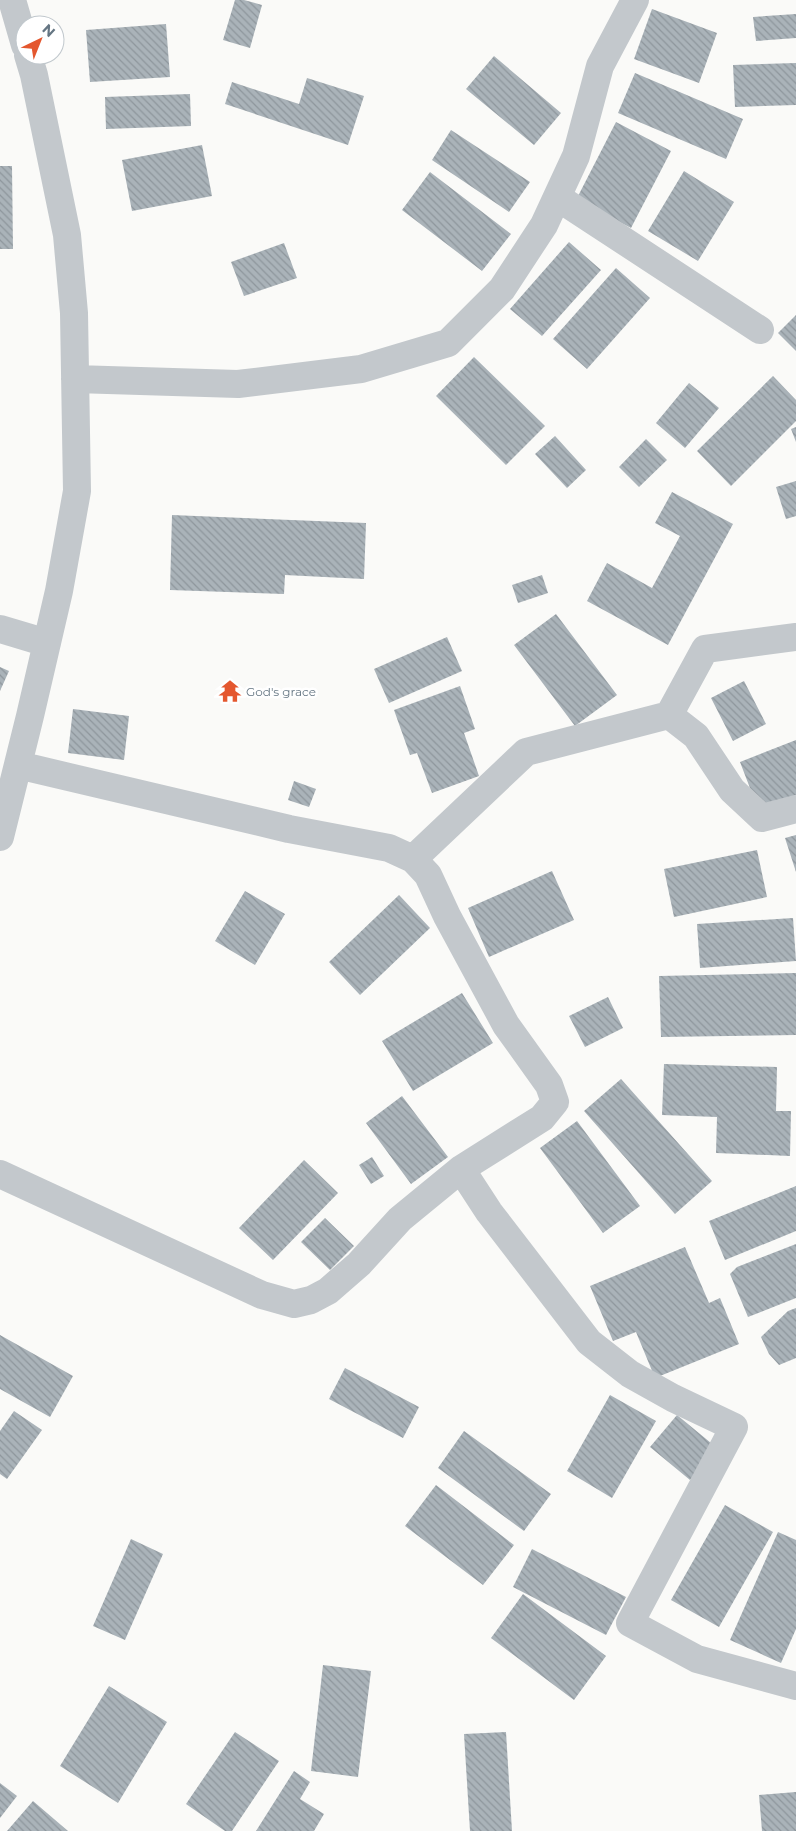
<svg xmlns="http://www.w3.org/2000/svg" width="796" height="1831" font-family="Montserrat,sans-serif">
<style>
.building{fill:url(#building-back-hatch)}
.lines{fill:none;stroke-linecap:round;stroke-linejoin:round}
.street{stroke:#c3c8cc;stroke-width:28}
.labels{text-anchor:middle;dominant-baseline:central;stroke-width:5;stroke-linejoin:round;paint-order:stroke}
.poi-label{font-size:12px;fill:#657683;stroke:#fff;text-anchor:start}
</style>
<defs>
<pattern id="building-back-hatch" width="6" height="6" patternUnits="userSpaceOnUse" patternTransform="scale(1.25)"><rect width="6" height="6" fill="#aab3b9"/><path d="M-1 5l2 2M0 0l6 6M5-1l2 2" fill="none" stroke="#8e969c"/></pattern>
</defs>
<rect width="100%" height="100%" fill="#fafaf8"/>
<path class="building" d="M235 0H244L262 5 250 48 223 40Z
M652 9 717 33 699 83 634 59Z
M796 14V38L756 41 753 17Z
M166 24 170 77 90 82 86 30Z
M494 56 561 113 534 145 466 89Z
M796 63V105L735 107 733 65Z
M635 73 743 119 726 159 618 113Z
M307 78 364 96 348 145 225 104 232 82 299 104Z
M190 94 191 126 106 129 105 97Z
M616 122 671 151 631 228 576 200Z
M451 130 530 182 509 212 432 160Z
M202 145 212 196 132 211 122 160Z
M0 166H12L13 249H0Z
M684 171 734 202 698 261 648 231Z
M430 172 511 234 482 271 402 210Z
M569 242 601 270 542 336 510 309Z
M284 243 297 278 244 296 231 262Z
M616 268 650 298 587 369 553 339Z
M796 315V351L778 333Z
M474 357 545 426 506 465 436 396Z
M773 376 796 400V421L731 486 697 451Z
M689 383 719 408 685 448 656 423Z
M796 427V442L791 429Z
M555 436 586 470 567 488 535 454Z
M646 439 667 460 639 487 619 467Z
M796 481V516L786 519 776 487Z
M672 492 733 524 668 645 587 601 607 563 652 588 680 536 655 523Z
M172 515 366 523 364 579 285 575 284 594 170 590Z
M542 575 548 593 518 603 512 585Z
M556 614 617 695 575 726 514 645Z
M447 637 462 671 389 703 374 669Z
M0 667 9 671 0 691Z
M744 681 766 724 733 741 711 698Z
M460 686 475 729 464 733 479 776 432 793 417 753 410 755 394 710Z
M73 709 129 716 124 760 68 753Z
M796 740V795L758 809 740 762Z
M294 781 316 789 309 807 288 800Z
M796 835V872L785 838Z
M757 850 767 897 674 917 664 869Z
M552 871 574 920 489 957 468 908Z
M245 891 285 914 255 965 215 941Z
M399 895 430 928 360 995 329 962Z
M793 918 796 961 700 968 697 924Z
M796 973V1035L661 1037 659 976Z
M462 993 493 1043 413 1091 382 1041Z
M608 997 623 1028 585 1047 569 1016Z
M664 1064 777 1067 776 1111H791L790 1156 716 1153 717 1117 662 1115Z
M621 1079 712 1181 675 1214 584 1111Z
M402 1096 448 1157 411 1184 366 1123Z
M577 1121 640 1206 603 1233 540 1148Z
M372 1157 384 1176 371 1184 359 1165Z
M304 1160 338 1193 273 1260 239 1228Z
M796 1186V1231L725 1260 709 1221Z
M325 1218 354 1246 330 1270 301 1242Z
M796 1244V1298L748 1317 730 1274 737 1267Z
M685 1247 709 1303 720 1298 739 1344 655 1378 636 1332 613 1341 590 1286Z
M796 1308V1358L779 1365 769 1354 761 1337 788 1311Z
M0 1335 73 1376 50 1417 0 1389Z
M345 1368 419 1407 403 1438 329 1399Z
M610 1395 656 1421 612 1498 567 1471Z
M14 1411 42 1430 7 1479 0 1474V1431Z
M677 1415 717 1448 690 1480 650 1447Z
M464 1431 551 1494 524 1531 438 1468Z
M436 1485 514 1545 483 1585 405 1526Z
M725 1505 773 1532 719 1627 671 1600Z
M778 1532 796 1540V1629L781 1663 730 1640Z
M131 1539 163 1554 125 1640 93 1626Z
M532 1549 626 1597 606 1635 513 1587Z
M523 1594 606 1656 574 1700 491 1638Z
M323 1665 371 1671 358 1777 311 1771Z
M109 1686 167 1722 118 1803 60 1766Z
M235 1732 279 1761 232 1831H225L186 1804Z
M506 1732 512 1831H470L464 1734Z
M294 1771 310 1782 300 1799 324 1814 314 1831H256Z
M0 1783 17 1796 0 1818Z
M796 1792V1831H762L759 1795Z
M33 1801 68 1831H7Z"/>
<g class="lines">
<path class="street" d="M12 0 25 45
M557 197 760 330
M75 379 238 384 361 369 448 343 502 289 544 225 576 156 600 66 635 0
M0 629 47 643
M669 715 696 736 732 790 762 818 796 809
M0 837 30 716 59 591 77 491 74 313 67 235 34 75 28 55
M413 859 526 752 669 715 705 649 796 637
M461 1169 489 1212 589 1342 630 1374 673 1398 734 1427 630 1623 697 1659 796 1686
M0 1174 262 1295 294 1304 311 1300 328 1291 359 1264 400 1219 461 1169 542 1118 555 1102 549 1085 506 1025 447 916 428 875 413 859 389 848 289 829 18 765"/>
</g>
<defs>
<symbol id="temple-bare" viewBox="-9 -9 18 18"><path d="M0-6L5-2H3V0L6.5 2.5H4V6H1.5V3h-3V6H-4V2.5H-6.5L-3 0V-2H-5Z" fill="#e4572e" stroke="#fff" stroke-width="2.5" paint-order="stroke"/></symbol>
</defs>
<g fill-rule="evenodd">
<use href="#temple-bare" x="214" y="675" width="32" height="32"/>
</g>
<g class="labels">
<g class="poi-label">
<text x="246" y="691">God's grace</text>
</g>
</g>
<g transform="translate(40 40) rotate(43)"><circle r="24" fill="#ffffff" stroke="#c1c8cd"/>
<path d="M0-4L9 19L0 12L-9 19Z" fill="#e4572e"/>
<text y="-8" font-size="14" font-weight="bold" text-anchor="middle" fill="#657683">N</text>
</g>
</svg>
